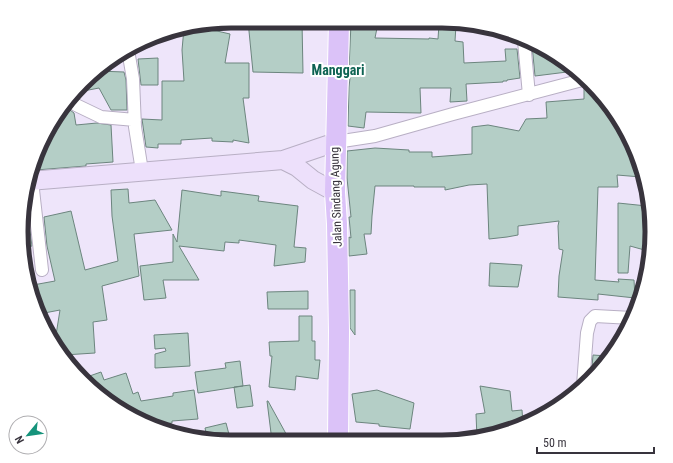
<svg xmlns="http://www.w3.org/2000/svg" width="673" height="463" font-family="'Roboto Condensed',sans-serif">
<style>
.building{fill:#b4cec6;stroke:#6c857e}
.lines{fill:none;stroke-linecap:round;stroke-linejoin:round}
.street-casing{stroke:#b8afc4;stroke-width:14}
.secondary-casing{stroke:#b8afc4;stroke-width:20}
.primary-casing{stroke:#fff;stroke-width:22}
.street{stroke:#fff;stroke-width:12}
.secondary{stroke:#ede0fb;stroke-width:18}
.primary{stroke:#dbc2f8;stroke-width:20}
.labels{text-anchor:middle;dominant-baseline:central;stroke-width:4;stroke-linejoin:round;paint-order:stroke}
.street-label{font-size:12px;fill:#38343d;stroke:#fff}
.quarter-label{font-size:14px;font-weight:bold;fill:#0d6252;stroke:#fff}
.rim{fill:none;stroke:#38343d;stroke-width:5}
</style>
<rect width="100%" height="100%" fill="#eee5fa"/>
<path class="building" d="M248 21 302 22 303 73 253 72Z
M351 23H378L375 38 429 39V38L438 39 439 24 456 25 455 41 463 42 464 63 506 61 505 49H517L520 78 507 80V81H503V82L466 84 467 101 450 102 451 88H420L421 113 366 112 364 128 348 126 349 87 351 69H349Z
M184 28 217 31 230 34 225 63H249V98H243L249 143 233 140V142L212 141V138L181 140V144H158V148L146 147 142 119 162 120V81H184L182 50Z
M532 45H536L547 49 575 71 535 76Z
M158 58V85H141L138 59Z
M98 71 124 72 126 80 127 110H111L99 88 73 93Z
M591 84 596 102 603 101 636 151 641 177 617 175 618 187H598L595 280 619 282 618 279 634 280 635 298 598 294V300L558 297 559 276 563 250 559 249 558 226 559 221 518 226V235L507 237 489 239 487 184 469 185 445 190V187H414V186H375L372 216 371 234H364L367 254 349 256V237L351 238 349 217H351L347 178V151L375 148 409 150V152H432V157L472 154V127L488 125 519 131 526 119 547 118 546 102 584 99V87Z
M72 94 73 98 69 101V106L70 110 74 113 76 125 97 123 111 125 113 162 86 164V166L36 170 35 158 37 151Z
M128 189 129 203 155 200 172 230 134 234 139 276 102 286 107 320 93 322 95 353 64 355 51 337 56 335 60 310 39 314 33 285 55 281 47 246 44 217 71 211 85 270 118 261 112 216 111 190Z
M182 190 221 196V191L259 196 258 201 298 206 294 247 306 248 305 262 274 266 276 245 239 240V243L225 242 224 251 179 246 199 280H163L166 298 144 300 140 266 173 262V234L177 242Z
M618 203 647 206 652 232 648 251 630 246 628 273H618Z
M29 223 32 246 24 248 23 224Z
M490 263 522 265 518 287 489 286Z
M350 290H355V335L350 328Z
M308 291V309H268L267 292Z
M299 316H312V341H315V360H320L318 379 296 376 295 390 269 387 272 356H270L269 342 299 341Z
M188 333 190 366 155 368V354L166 351 165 348 155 349 154 335Z
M593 355 607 356 591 379Z
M240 361 243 386 198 393 195 372 226 368 225 363Z
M101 372 104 380 126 373 133 394 138 392 141 401 173 396V393L194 390 198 419 172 421V423L157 425 156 422 148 424 81 379Z
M250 385 253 406 237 408 234 387Z
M480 386 510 391 512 411 522 410 523 424 482 438H477L476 414 485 413Z
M377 390 414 403 410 429 379 426V424L356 422 352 394Z
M267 401H268L290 441H272Z
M226 423 231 442 207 437 205 428Z"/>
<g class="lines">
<defs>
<path id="street" d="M524 41 529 95
M128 50 133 79 135 127 142 171
M76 105 101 117 135 120
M336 142 375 136 453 114 586 79
M32 181 42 270
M583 385 587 333 590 321 595 316 632 318"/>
<path id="secondary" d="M283 160 297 167 313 180 335 192
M29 181 283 160 336 142"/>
<path id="primary" d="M338 440 339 331 337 224 335 192 339 23"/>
</defs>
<use href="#street" class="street-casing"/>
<use href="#secondary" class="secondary-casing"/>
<use href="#primary" class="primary-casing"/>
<use href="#street" class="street"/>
<use href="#secondary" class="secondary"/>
<use href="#primary" class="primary"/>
</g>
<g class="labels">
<g class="street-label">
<text transform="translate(336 197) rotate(-92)">Jalan Sindang Agung</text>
</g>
<g class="quarter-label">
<text x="338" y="70">Manggari</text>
</g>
</g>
<path d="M0 0H673V463H0ZM231 28H442A203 203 0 0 1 645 231V232A203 203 0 0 1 442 435H231A203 203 0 0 1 28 232V231A203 203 0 0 1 231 28Z" fill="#fff" fill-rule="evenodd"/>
<path class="rim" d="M231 28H442A203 203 0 0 1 645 231V232A203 203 0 0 1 442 435H231A203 203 0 0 1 28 232V231A203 203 0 0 1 231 28Z"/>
<g transform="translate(28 435) rotate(241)"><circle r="19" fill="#ffffff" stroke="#afaeb1"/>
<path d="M0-3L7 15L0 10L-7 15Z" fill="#15937b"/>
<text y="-6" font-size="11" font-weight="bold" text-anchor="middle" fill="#38343d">N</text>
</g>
<path d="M537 447v6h117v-6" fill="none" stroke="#38343d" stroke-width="2"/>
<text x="543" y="447" font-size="12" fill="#38343d" stroke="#ffffff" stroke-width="3" paint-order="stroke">50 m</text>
</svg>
